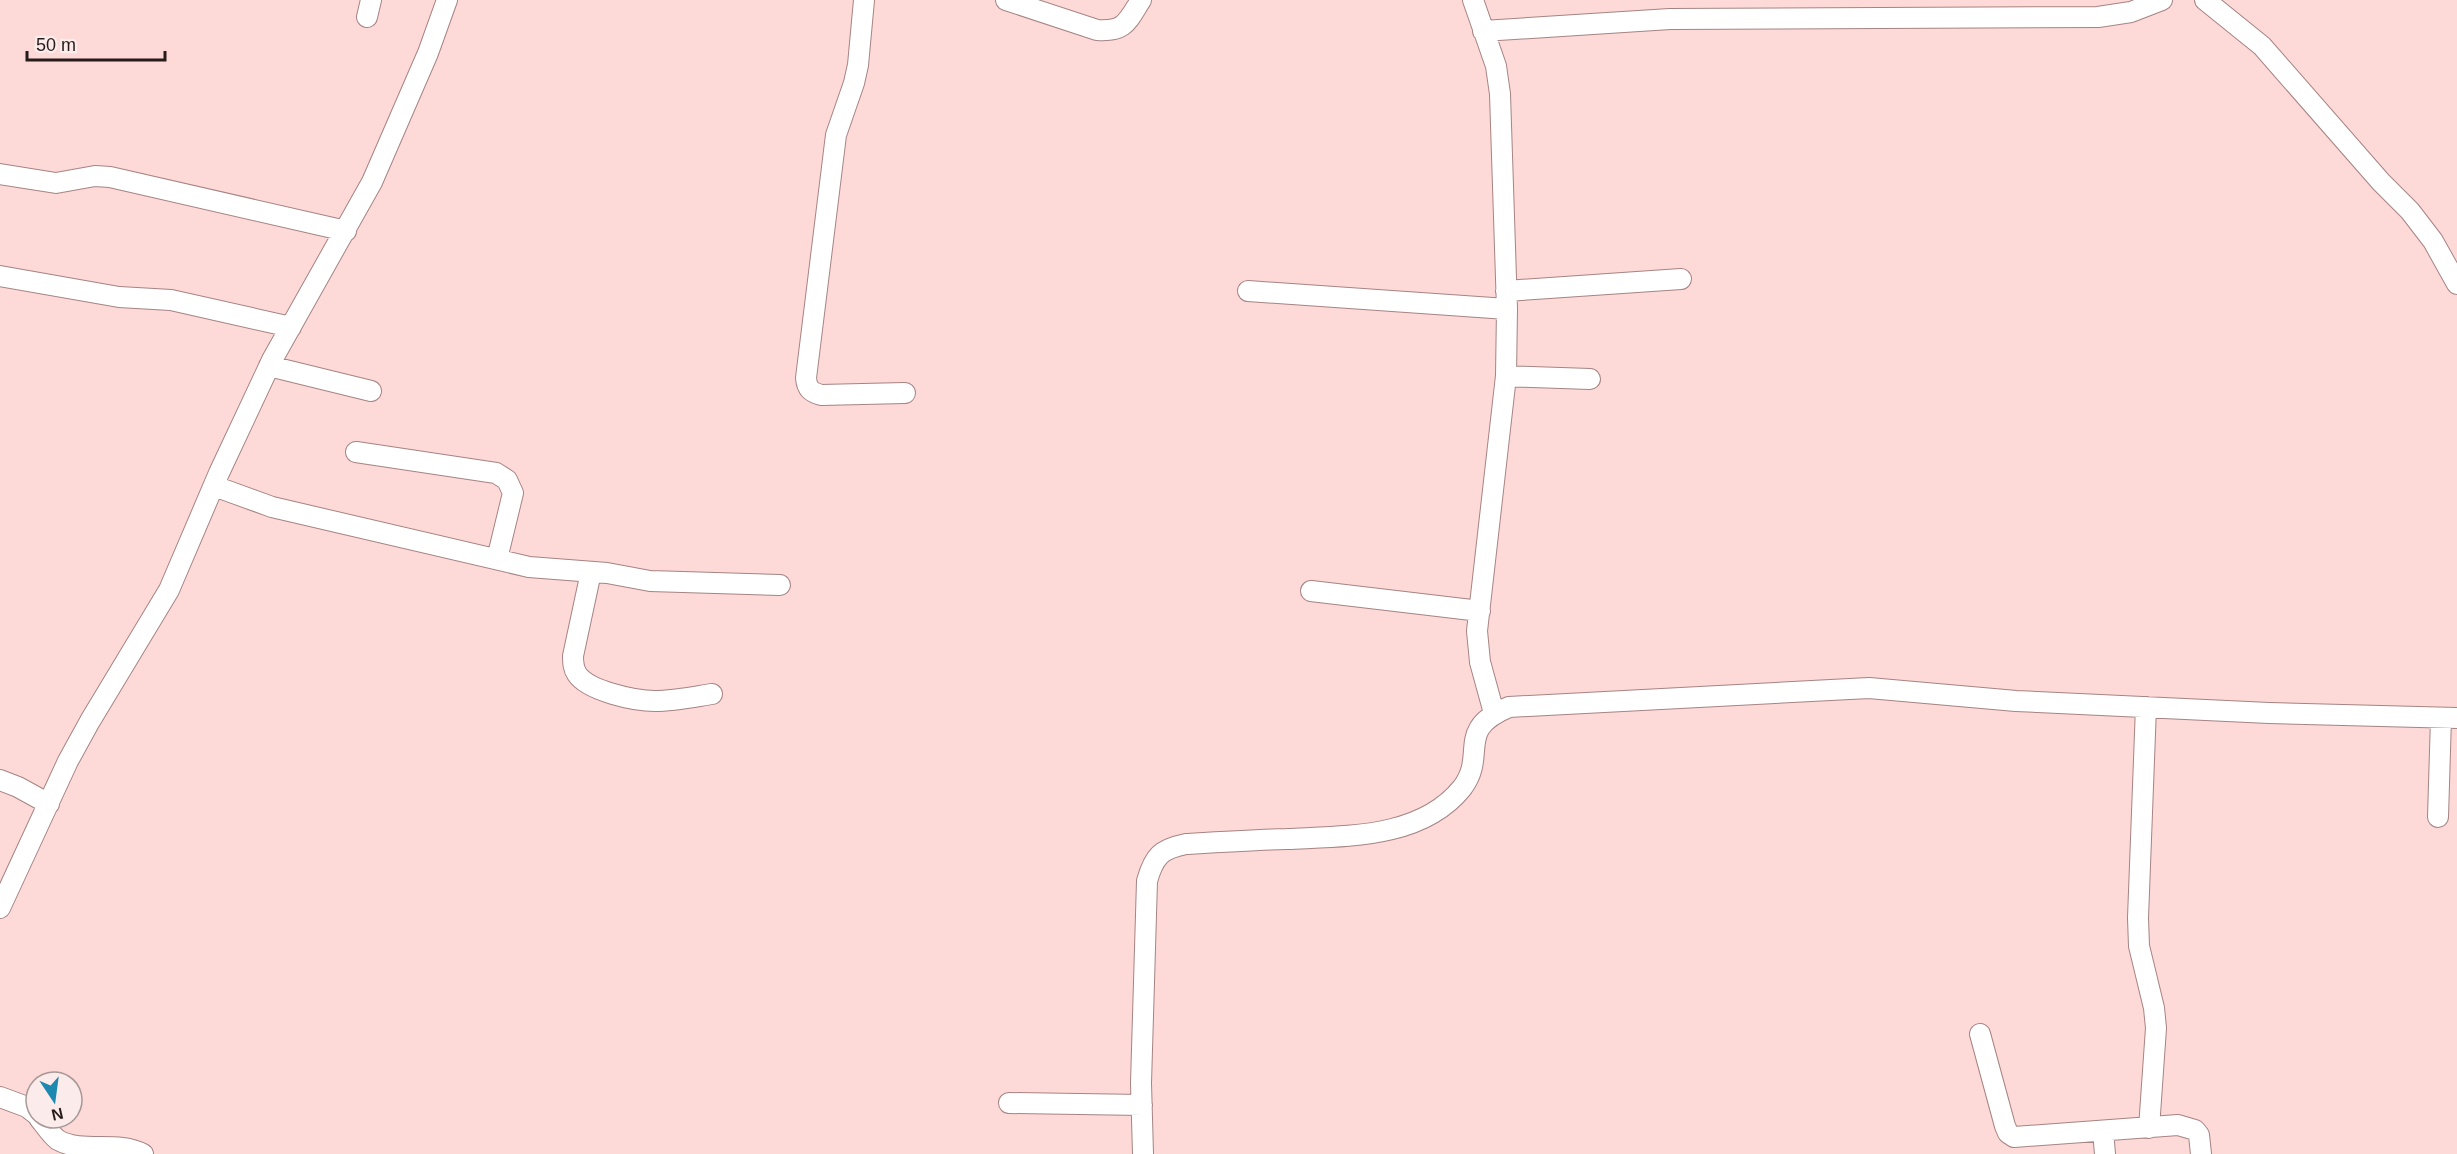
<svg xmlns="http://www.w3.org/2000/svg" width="2457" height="1154" font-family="Arial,sans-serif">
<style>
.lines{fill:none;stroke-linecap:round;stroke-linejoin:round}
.minor-casing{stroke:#a58483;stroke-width:22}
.minor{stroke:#fff;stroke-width:20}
</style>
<rect width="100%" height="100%" fill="#fdd9d7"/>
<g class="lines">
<defs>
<path id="minor" d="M864 0 858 65 854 83 836 135 806 378C807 389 811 392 821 395L905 393
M1006 0 1097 30C1125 32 1127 22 1141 0
M1473 0 1496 66 1500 94 1507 309 1506 376 1477 631 1480 662 1494 713
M2205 0 2262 46 2381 182 2410 211 2433 241 2457 284
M367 17 371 0
M1483 31 1670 19 2098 17 2131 12 2162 0
M0 174 56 183 95 176 110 177 346 231
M0 276 119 297 171 300 291 327
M1248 291 1507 309
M1506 291 1681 279
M269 366 371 391
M1506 376 1590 379
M356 452 496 473 507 480 513 493 497 559
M214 486 272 507 529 567 607 573 650 581 780 585
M591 572 573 656C573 662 573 668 577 674 588 691 635 701 655 701 674 701 693 697 712 694
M1311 591 1480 611
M2146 707 2138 918 2139 946 2154 1008 2156 1028 2149 1128
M0 780 18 787 49 804
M2438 817 2441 718
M0 908 68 761 90 721 169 590 219 473 272 360 372 182 428 53 447 0
M1980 1034 2005 1126 2008 1133 2014 1137 2178 1125 2195 1130 2199 1135 2201 1154
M0 1097 27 1107 36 1114
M1009 1103 1142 1105
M39 1118C45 1125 51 1135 58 1140 83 1154 117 1140 143 1154
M2103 1131 2105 1154
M1143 1154 1141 1083 1147 881C1154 856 1161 849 1186 844 1220 842 1253 840 1287 839 1345 836 1421 839 1462 788 1488 754 1454 730 1509 707L1869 688 2016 701 2269 713 2457 718"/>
</defs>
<use href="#minor" class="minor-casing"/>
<use href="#minor" class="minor"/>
</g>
<g transform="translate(54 1100) rotate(167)"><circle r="28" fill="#fbeceb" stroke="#a79898" stroke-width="1.5"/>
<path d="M0-4.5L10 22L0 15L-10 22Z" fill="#1e89b0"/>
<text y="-9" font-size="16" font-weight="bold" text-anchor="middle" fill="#281b1b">N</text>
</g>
<path d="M27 51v9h138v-9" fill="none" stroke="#281b1b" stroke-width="3"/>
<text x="36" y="51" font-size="18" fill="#281b1b" stroke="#fbeceb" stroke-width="4.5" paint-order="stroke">50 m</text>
</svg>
